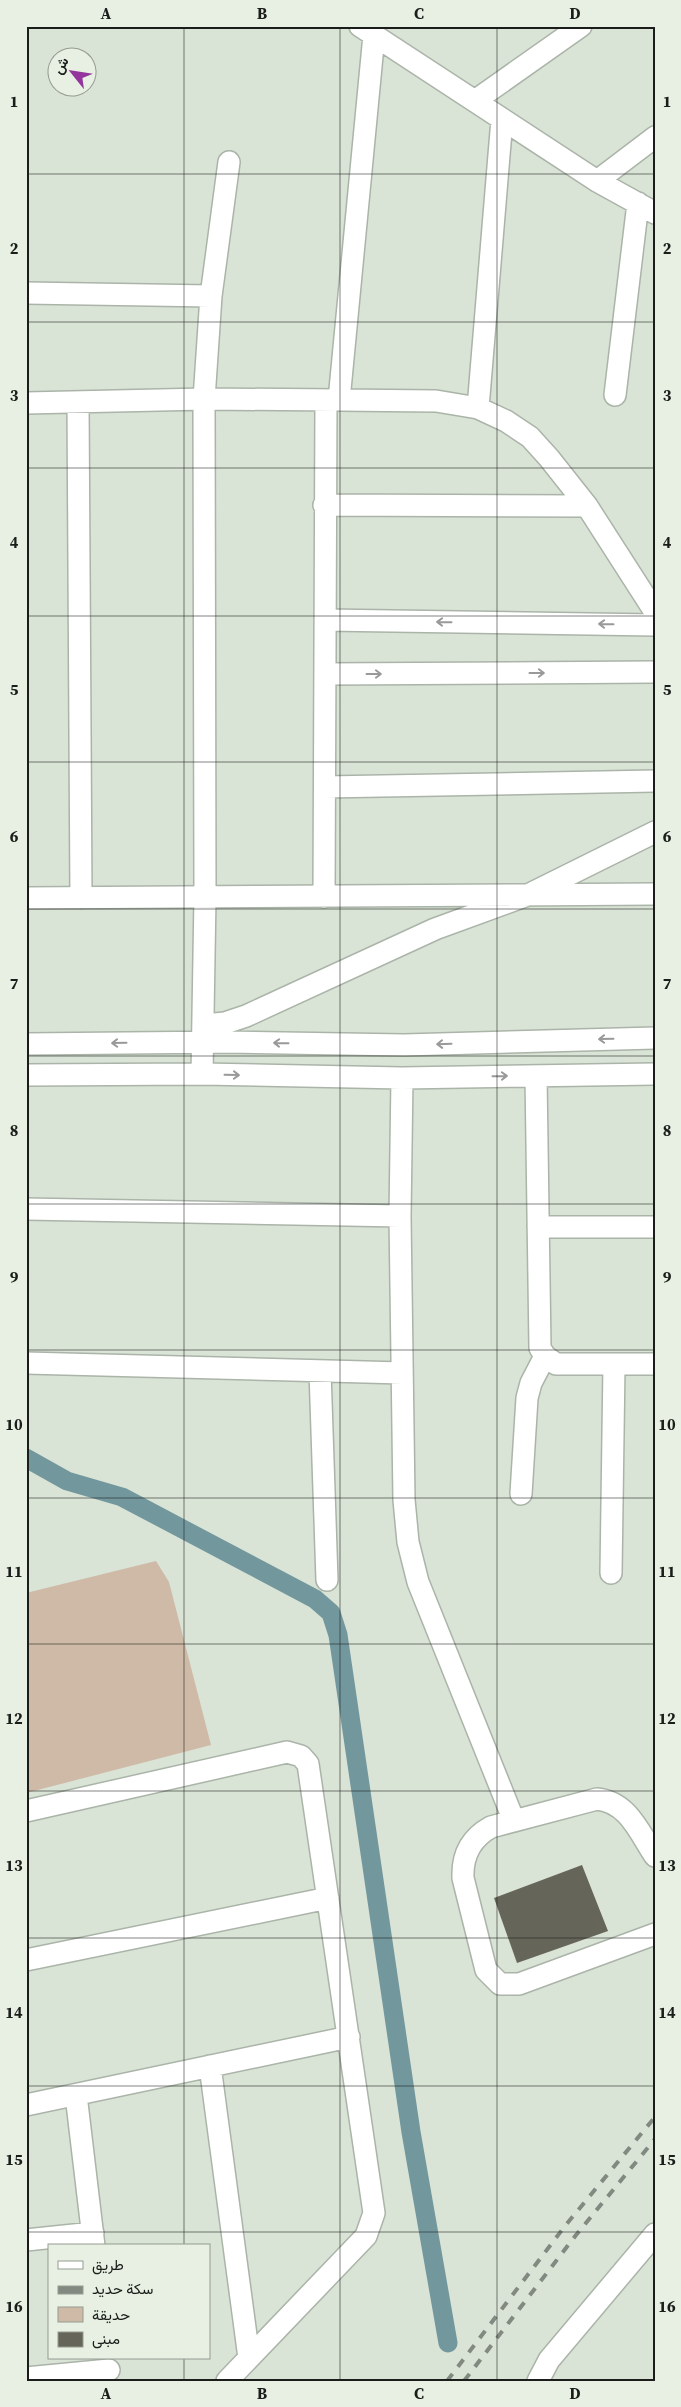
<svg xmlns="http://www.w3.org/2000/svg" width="681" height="2407" font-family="'Source Serif 4',Vazirmatn,serif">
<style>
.green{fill:#cebaa6}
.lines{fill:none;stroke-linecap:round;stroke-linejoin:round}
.canal{stroke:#72979d;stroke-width:19}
.building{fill:#666559}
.minor-casing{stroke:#abb4a8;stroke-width:24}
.minor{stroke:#fff;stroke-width:21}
.rail{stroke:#828980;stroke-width:4;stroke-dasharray:9 9;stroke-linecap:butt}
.oneway{stroke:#989998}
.grid{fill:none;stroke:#1a1d19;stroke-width:1;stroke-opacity:0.55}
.neatline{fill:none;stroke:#1a1d19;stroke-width:2}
.grid-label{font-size:16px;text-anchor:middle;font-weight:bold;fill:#1a1d19}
</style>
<rect width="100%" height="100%" fill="#d9e3d6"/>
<path class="green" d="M156 1561 169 1582 211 1745 26 1793V1593Z"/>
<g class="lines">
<path class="canal" d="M26 1458 67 1481 122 1497 315 1599 331 1613 338 1635 411 2132 448 2343"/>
</g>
<path class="building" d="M582 1865 608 1931 517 1963 494 1898Z"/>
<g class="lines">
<defs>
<path id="minor" d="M360 26 597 181 655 213
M476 100 581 26
M597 181 655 137
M26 293 211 296
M615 395 638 203
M339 400 374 35
M78 402 81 898
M26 403 204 399 339 400 436 401 478 408 506 421 530 437 549 458 587 506 655 612
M478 408 502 119
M324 505 587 506
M326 620 655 625
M326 674 655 672
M325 787 655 781
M324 897 326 401
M26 898 655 894
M203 1025 225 1023 246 1016 435 929 528 895 655 832
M26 1044 226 1042 404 1045 655 1038
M202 1074 205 897 204 399 211 296 229 162
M26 1075 202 1074 402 1078 655 1074
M536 1076 540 1348 545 1356 556 1364H655
M402 1078 400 1216 404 1500 408 1542 418 1582 514 1821
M26 1209 400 1216
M538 1227H655
M26 1363 402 1373
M320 1371 327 1580
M521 1494 527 1398 531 1383 545 1356
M611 1573 614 1365
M26 1811 287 1752 301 1756 308 1764 374 2213 366 2236 227 2381
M655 1856C639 1832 628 1802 597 1799L491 1827C471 1838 462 1855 463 1878L486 1970 500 1984H519L655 1934
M26 1960 328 1898
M210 2066 249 2358
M76 2095 94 2246
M26 2105 349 2037
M26 2240 93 2233
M26 2378 109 2370
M538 2381 549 2360 655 2234"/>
</defs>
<use href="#minor" class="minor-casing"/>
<use href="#minor" class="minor"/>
<path class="rail" d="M447 2381 565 2226 655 2117
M464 2381 576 2235 655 2139"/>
</g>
<defs><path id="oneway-shaft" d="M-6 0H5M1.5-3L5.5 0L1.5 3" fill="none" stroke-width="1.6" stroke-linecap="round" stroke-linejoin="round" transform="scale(1.25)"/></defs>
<g class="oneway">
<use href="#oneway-shaft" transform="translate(444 622) rotate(-179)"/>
<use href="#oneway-shaft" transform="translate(606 624) rotate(-179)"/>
<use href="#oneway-shaft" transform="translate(537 673)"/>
<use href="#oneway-shaft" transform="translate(374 674)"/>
<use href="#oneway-shaft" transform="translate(606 1039) rotate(179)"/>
<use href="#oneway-shaft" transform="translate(119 1043) rotate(179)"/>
<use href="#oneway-shaft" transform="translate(281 1043) rotate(-179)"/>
<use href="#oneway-shaft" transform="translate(444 1044) rotate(178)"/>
<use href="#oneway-shaft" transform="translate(232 1075) rotate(1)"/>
<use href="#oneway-shaft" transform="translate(500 1076) rotate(-1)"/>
</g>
<path class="grid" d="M184 26V2246M340 26V2381M497 26V2381M26 174H655M26 322H655M26 468H655M26 616H655M26 762H655M26 909H655M26 1056H655M26 1204H655M26 1350H655M26 1498H655M26 1644H655M26 1791H655M26 1938H655M26 2086H655M26 2232H655M184 2358V2381"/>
<rect width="681" height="2407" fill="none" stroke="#e7f0e3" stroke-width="55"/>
<rect x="48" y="2244" width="162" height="115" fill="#e7f0e3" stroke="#959c92"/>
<rect x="58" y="2261" width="25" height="8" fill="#ffffff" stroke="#959c92"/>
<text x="92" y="2270" font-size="15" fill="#1a1d19">طريق</text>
<rect x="58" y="2286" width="25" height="8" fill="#828980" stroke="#959c92"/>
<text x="92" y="2294" font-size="15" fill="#1a1d19">سكة حديد</text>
<rect x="58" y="2307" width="25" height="15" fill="#cebaa6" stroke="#959c92"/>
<text x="92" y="2320" font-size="15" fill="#1a1d19">حديقة</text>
<rect x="58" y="2332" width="25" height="15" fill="#666559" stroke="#959c92"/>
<text x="92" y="2344" font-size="15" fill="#1a1d19">مبنى</text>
<g transform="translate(72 72) rotate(300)"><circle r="24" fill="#e7f0e3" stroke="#959c92"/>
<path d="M0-4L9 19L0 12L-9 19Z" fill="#94359d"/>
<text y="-8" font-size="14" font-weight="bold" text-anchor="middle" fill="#1a1d19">ش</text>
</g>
<rect x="28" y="28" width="626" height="2352" class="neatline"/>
<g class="grid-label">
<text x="106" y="19">A</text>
<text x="262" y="19">B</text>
<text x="419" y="19">C</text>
<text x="575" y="19">D</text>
<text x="14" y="107">1</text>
<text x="667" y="107">1</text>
<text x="14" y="254">2</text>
<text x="667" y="254">2</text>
<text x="14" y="401">3</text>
<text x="667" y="401">3</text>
<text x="14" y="548">4</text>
<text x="667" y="548">4</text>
<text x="14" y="695">5</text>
<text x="667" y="695">5</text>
<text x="14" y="842">6</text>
<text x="667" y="842">6</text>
<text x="14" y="989">7</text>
<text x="667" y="989">7</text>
<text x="14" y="1136">8</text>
<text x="667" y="1136">8</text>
<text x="14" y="1283">9</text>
<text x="667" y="1283">9</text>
<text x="14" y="1430">10</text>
<text x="667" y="1430">10</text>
<text x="14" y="1577">11</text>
<text x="667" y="1577">11</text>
<text x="14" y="1724">12</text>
<text x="667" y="1724">12</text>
<text x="14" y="1871">13</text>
<text x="667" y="1871">13</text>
<text x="14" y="2018">14</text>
<text x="667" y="2018">14</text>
<text x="14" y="2165">15</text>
<text x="667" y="2165">15</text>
<text x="14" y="2312">16</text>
<text x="667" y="2312">16</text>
<text x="106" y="2399">A</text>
<text x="262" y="2399">B</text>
<text x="419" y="2399">C</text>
<text x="575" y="2399">D</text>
</g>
</svg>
